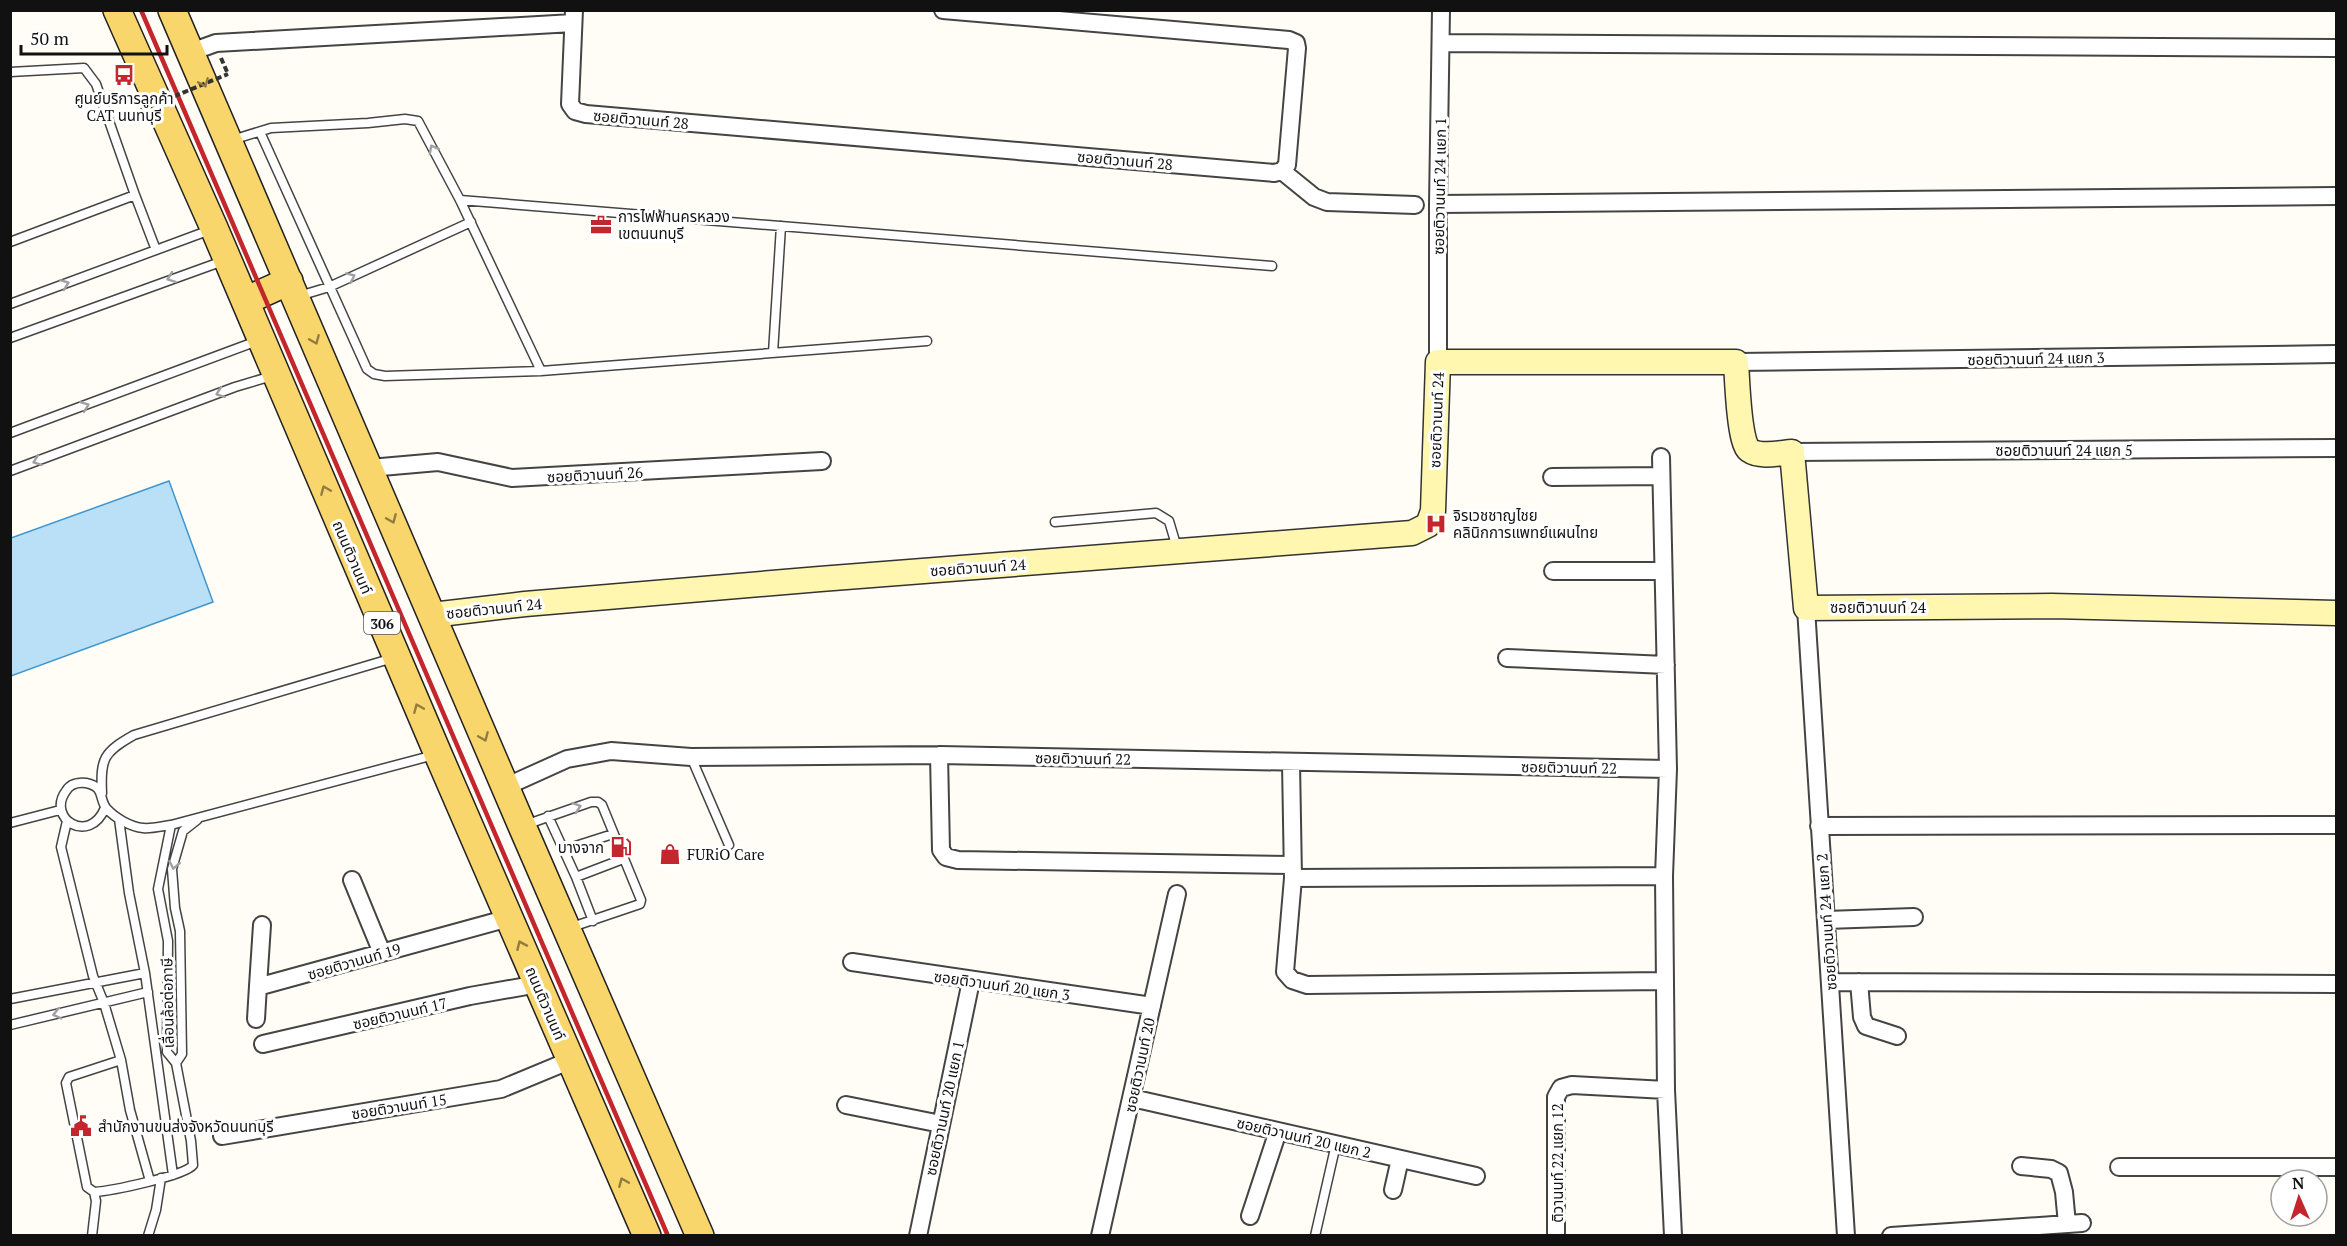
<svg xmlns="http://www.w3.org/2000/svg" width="2347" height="1246" font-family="'PT Serif','Noto Sans Thai',serif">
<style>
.water{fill:#b9e0f7;stroke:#3f96cf;stroke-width:1.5}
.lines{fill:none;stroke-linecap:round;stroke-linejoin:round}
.lane-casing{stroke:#444;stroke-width:11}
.street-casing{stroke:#444;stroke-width:20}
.secondary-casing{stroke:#333;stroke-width:27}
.primary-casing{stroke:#222;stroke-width:30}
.path{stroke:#333;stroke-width:4;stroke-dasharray:6 3;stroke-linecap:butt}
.lane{stroke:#fff;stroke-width:8}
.street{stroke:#fff;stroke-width:16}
.secondary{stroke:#fff6b0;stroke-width:24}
.primary{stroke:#f9d66b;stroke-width:27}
.rail{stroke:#c4262e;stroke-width:4.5}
.path-bridge{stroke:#333;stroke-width:4;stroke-dasharray:6 3;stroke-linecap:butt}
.oneway{stroke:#917d42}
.oneway2{stroke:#a0a0a0}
.labels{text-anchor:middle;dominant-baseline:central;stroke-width:6;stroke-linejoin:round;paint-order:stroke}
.shield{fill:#fff;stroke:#585858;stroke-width:1.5}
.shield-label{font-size:14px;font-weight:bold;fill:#111}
.poi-label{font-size:15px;fill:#111;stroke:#fff;text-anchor:start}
.street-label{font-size:15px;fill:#111;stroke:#fff}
</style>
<rect width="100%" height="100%" fill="#fffdf5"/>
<path class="water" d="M169 481 213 602 11 676V538Z"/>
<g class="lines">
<defs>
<path id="lane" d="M10 72 84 68 96 84 135 195 156 250
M260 132 367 369 374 374 385 376 541 371 927 341
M232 140 271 128 368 123 405 119 418 121 460 200 541 371
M460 200 1272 266
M10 242 135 195
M299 296 329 287 471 222
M10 304 210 230
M10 338 223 261
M773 353 781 226
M10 433 257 341
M10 471 235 387 272 376
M1055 522 1156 513 1169 521 1177 548
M691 757 729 845
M102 793C100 758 104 752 134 735L393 658
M105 808C89 846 46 818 66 791 70 784 78 782 86 783 106 787 98 799 107 809 115 818 131 827 143 828 152 829 162 826 171 825L434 755
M548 816 576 877 593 921
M119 819 129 893 145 973 173 1175
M67 821 61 847 93 976 104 1003 121 1060 69 1077 66 1083 87 1187 94 1192C110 1191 185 1176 193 1165L191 1141 176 1063 167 1052 168 941 158 889 171 825
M10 823 60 810
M525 825 591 802H598L602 805 641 900 640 904 569 928
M563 850 613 834
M576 877 623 859
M10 999 145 973
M10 1025 148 992
M121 1060 130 1110 150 1181
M176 1063 182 1054 180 931 175 908 172 869 183 831 197 820
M92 1236 96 1201 94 1192
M148 1236 156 1210 161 1178
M1315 1236 1336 1144"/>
<path id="street" d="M574 10 570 104 575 111 586 114 1274 173 1282 171 1287 165 1297 48 1296 43 1289 40 943 10
M1441 43 2336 48
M191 52 216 43 573 23
M1282 171 1314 197 1327 202 1415 205
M1438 204 2336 196
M1438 362V204L1441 10
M1736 362 2336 354
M1792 452 2336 448
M1661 457 1668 769 1664 876 1666 1090 1673 1236
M370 468 438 462 512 478 822 461
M1552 477 1661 476
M1553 571H1663
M1806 608 1846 1236
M1507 658 1666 665
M939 755 941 850 946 857 958 860 1292 865
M1291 763 1293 878 1285 972 1292 980 1307 985 1665 981
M505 787 567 759 611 751 691 757 939 755 1668 769
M1819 826 2336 825
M1293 878 1664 876
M352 880 382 953
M1826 920 1914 917
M262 925 258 986H261L509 918
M852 962 1152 1006
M1830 982 2336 984
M1859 982 1862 1017 1866 1026 1897 1036
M256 1019 258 986
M263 1044 470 996 538 984
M1132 1098 1476 1176
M846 1105 941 1124
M222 1136 501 1089 571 1060
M2021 1166 2051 1169 2059 1173 2064 1192 2067 1224
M2119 1167H2336
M1393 1190 1400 1159
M1250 1216 1278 1131
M918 1236 971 981
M1100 1236 1177 894
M1556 1236V1097L1561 1088 1572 1085 1666 1090
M1891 1236 2082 1223"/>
<path id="secondary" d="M432 615 525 604 820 579 1412 533 1428 525 1433 511 1438 362H1736C1737 377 1739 443 1749 450 1760 458 1780 453 1792 452L1806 608 2052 606 2336 613"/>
<path id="primary" d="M117 10 214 228 438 754 647 1236
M172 10 522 826 700 1236
M245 301 289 281"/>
</defs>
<use href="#lane" class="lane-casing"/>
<use href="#street" class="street-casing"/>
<use href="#secondary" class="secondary-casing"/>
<use href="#primary" class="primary-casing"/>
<path class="path" d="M221 58 228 74"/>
<use href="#lane" class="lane"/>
<use href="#street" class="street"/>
<use href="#secondary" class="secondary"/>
<use href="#primary" class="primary"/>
<path class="rail" d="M141 10 668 1236"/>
<path class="path-bridge" d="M141 110 228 74"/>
</g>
<defs><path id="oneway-chevron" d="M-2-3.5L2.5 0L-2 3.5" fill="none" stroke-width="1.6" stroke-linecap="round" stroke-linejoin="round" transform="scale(1.5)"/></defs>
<g class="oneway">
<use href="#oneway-chevron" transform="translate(204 83) rotate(67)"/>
<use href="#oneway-chevron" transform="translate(315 340) rotate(67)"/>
<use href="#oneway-chevron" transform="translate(325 490) rotate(-113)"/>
<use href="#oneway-chevron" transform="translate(392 519) rotate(67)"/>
<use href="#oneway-chevron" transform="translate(418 708) rotate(-113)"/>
<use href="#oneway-chevron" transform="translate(484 737) rotate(67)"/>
<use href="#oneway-chevron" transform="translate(521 945) rotate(-114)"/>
<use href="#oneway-chevron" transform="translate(623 1182) rotate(-113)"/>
</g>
<g class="oneway2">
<use href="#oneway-chevron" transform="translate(433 149) rotate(-118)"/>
<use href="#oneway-chevron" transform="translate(351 277) rotate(-24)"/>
<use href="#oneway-chevron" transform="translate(171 278) rotate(160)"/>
<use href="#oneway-chevron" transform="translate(65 284) rotate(-20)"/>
<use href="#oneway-chevron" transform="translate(220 393) rotate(160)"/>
<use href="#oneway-chevron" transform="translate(85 406) rotate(-20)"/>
<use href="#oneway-chevron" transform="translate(37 461) rotate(160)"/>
<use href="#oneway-chevron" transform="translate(577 807) rotate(-19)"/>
<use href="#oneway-chevron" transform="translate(174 865) rotate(101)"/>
<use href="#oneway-chevron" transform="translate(57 1014) rotate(167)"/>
</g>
<defs>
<symbol id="bus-bare" viewBox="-9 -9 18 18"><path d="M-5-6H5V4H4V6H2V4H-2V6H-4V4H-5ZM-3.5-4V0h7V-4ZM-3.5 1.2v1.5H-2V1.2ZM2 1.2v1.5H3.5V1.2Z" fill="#c4262e" stroke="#fff" stroke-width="2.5" paint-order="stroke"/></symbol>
<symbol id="office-bare" viewBox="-9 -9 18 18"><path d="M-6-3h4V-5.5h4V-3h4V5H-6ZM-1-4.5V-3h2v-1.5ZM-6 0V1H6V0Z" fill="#c4262e" stroke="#fff" stroke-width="2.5" paint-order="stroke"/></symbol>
<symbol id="hospital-bare" viewBox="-9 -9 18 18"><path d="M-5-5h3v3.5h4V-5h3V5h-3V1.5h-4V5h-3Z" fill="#c4262e" stroke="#fff" stroke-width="2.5" paint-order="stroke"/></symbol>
<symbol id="fuel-bare" viewBox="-9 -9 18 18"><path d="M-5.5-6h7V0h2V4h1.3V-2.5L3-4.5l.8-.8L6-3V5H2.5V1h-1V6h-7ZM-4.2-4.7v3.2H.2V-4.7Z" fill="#c4262e" stroke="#fff" stroke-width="2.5" paint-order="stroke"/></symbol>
<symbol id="shop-bare" viewBox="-9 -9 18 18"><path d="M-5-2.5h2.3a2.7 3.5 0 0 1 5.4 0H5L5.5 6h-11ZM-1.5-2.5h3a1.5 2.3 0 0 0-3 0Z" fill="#c4262e" stroke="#fff" stroke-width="2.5" paint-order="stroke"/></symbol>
<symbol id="civic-bare" viewBox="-9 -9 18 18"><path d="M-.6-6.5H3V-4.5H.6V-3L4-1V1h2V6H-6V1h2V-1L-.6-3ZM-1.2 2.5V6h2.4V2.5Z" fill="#c4262e" stroke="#fff" stroke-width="2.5" paint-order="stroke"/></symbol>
</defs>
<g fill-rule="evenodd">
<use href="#bus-bare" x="109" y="60" width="30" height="30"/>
<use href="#office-bare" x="586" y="210" width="30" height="30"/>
<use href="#hospital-bare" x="1421" y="509" width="30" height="30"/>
<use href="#fuel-bare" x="606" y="832" width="30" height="30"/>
<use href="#shop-bare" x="655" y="839" width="30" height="30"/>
<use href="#civic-bare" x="66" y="1111" width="30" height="30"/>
</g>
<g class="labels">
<rect class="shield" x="364" y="612" width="36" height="22" rx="4.5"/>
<g class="shield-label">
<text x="382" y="623">306</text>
</g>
<g class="poi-label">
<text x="124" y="98" text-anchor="middle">ศูนย์บริการลูกค้า<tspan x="124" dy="17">CAT นนทบุรี</tspan></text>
<text x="618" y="216">การไฟฟ้านครหลวง<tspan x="618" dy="17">เขตนนทบุรี</tspan></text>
<text x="1453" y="515">จิรเวชชาญไชย<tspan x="1453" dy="17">คลินิกการแพทย์แผนไทย</tspan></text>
<text x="604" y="847" text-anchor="end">บางจาก</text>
<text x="687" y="854">FURiO Care</text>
<text x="98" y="1126">สำนักงานขนส่งจังหวัดนนทบุรี</text>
</g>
<g class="street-label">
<text transform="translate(641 119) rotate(5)">ซอยติวานนท์ 28</text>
<text transform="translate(1125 160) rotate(5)">ซอยติวานนท์ 28</text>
<text transform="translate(1439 186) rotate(-89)">ซอยติวานนท์ 24 แยก 1</text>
<text transform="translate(2036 358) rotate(-1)">ซอยติวานนท์ 24 แยก 3</text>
<text transform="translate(1436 420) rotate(-88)">ซอยติวานนท์ 24</text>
<text x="2064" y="450">ซอยติวานนท์ 24 แยก 5</text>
<text transform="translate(595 474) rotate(-3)">ซอยติวานนท์ 26</text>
<text transform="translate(353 557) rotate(67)">ถนนติวานนท์</text>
<text transform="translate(978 567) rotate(-4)">ซอยติวานนท์ 24</text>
<text x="1878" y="607">ซอยติวานนท์ 24</text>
<text transform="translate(494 608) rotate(-6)">ซอยติวานนท์ 24</text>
<text transform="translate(1083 758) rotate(1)">ซอยติวานนท์ 22</text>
<text transform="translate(1569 767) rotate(1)">ซอยติวานนท์ 22</text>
<text transform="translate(1826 922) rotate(-94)">ซอยติวานนท์ 24 แยก 2</text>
<text transform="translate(354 961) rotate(-16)">ซอยติวานนท์ 19</text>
<text transform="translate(1002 985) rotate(8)">ซอยติวานนท์ 20 แยก 3</text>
<text transform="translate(167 1003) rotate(-91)">เลื่อนล้อต่อภาษี</text>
<text transform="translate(546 1003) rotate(67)">ถนนติวานนท์</text>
<text transform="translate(400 1013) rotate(-13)">ซอยติวานนท์ 17</text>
<text transform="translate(1139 1065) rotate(-78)">ซอยติวานนท์ 20</text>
<text transform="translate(399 1106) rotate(-9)">ซอยติวานนท์ 15</text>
<text transform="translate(944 1108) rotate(-78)">ซอยติวานนท์ 20 แยก 1</text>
<text transform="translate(1304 1137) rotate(13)">ซอยติวานนท์ 20 แยก 2</text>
<text transform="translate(1557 1163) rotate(-90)">ติวานนท์ 22 แยก 12</text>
</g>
</g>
<rect width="2347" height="1246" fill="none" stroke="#111111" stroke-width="24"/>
<g transform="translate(2299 1198) rotate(357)"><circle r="28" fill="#ffffff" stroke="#a0a0a0" stroke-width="1.5"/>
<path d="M0-4.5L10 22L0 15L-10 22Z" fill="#c4262e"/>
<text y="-9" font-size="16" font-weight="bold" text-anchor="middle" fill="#111111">N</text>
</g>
<path d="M21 45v9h146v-9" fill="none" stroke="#111111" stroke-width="3"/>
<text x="30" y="45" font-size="18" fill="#111111" stroke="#ffffff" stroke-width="4.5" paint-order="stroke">50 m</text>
</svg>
